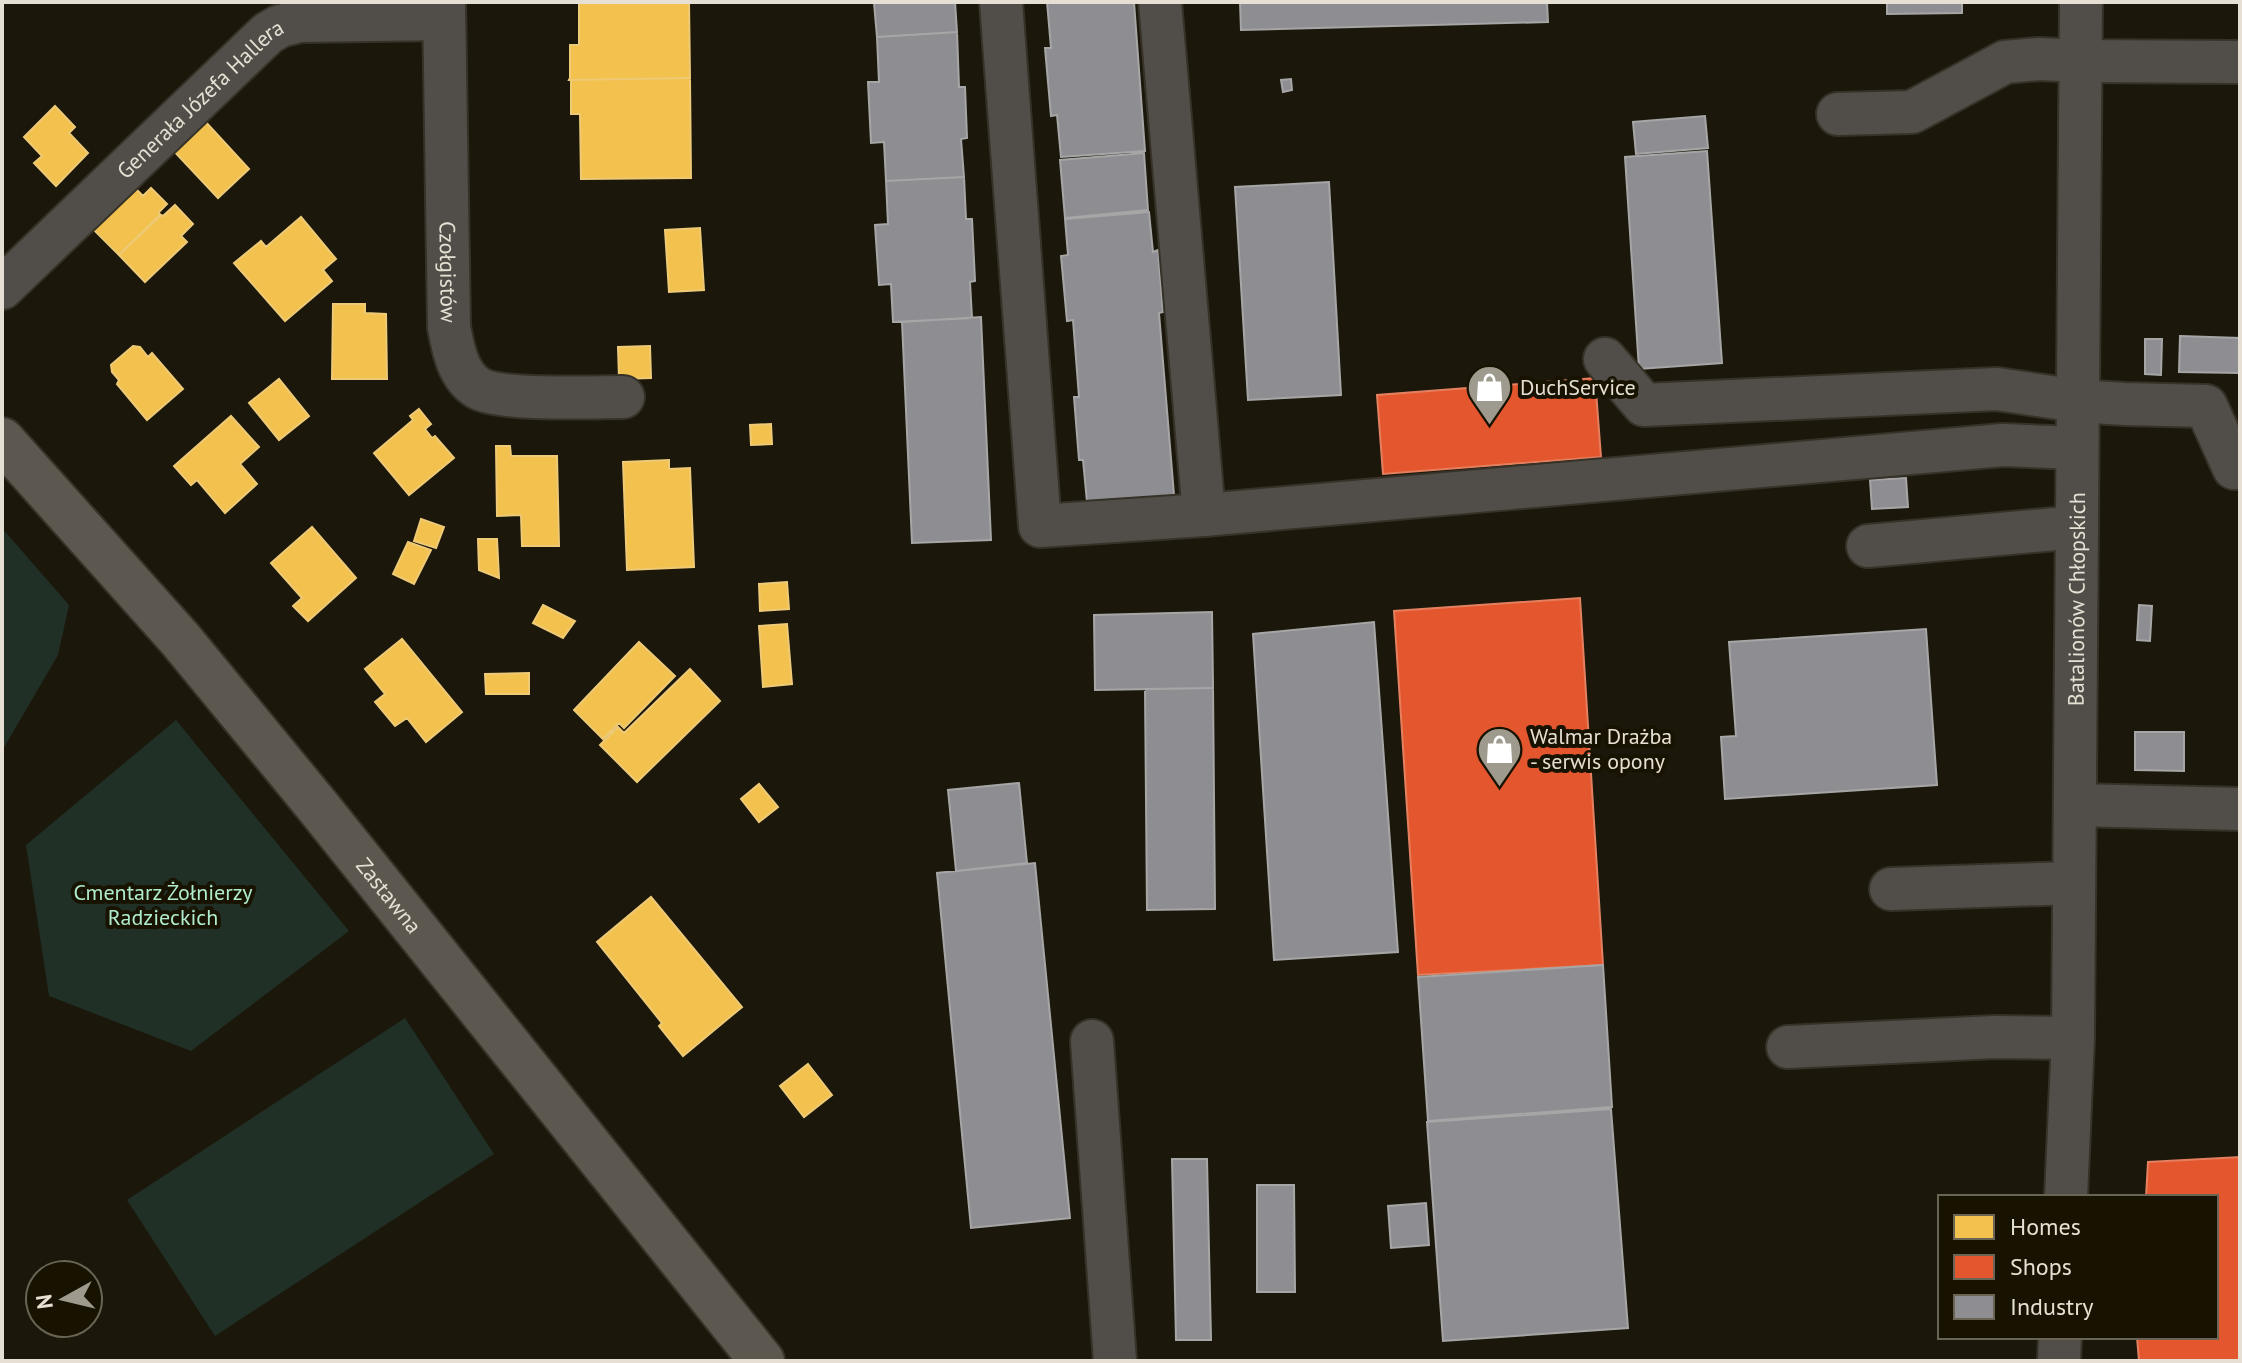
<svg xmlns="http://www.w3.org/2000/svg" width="2242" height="1363" font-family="'PT Sans',sans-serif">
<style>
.green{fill:#203026}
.homes{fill:#f2c14e;stroke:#eeca76;stroke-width:2}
.shops{fill:#e4572e;stroke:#e48060;stroke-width:2}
.industry{fill:#8d8d92;stroke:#a7a6a6;stroke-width:2}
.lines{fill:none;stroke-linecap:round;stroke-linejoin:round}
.minor-casing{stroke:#363228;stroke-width:46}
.major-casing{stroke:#363228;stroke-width:48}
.minor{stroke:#514e49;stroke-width:42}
.major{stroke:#5c5850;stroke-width:44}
.labels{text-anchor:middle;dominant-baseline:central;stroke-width:8;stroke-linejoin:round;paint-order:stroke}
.street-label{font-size:22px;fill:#e5e0d3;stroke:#181200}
.poi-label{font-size:22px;fill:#e5e0d3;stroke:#181200;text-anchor:start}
.park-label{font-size:22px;fill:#afebcd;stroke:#181200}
</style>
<rect width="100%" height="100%" fill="#1b170a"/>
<path class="green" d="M2 528 69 605 58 655 2 751Z
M176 720 349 931 191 1051 49 996 26 845Z
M405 1018 494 1154 215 1336 127 1200Z"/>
<path class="homes" d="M579 2H689L690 78 569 80 570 78V45H579Z
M690 78 691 178 581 179 580 114H571V80H569Z
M55 106 75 127 69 133 88 153 56 186 34 163 42 156 24 137Z
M203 119 249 169 218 198 171 148Z
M132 185 143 196 151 188 167 204 159 212 160 215 119 255 90 226Z
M175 205 193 224 181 236 187 242 145 282 119 255 161 215 163 216Z
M301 217 336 259 323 270 332 281 285 321 234 263 261 241 266 247Z
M700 228 704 290 669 292 665 230Z
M333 304H365V313L386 314 387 379H332Z
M133 346 140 347 148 357 152 353 183 389 147 420 117 384 119 380 112 372 111 365Z
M650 346 651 378 619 379 618 347Z
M279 379 309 416 279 440 249 403Z
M419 409 431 424 425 429 432 438 435 436 454 458 409 495 374 453 413 420 410 416Z
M231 416 259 447 240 464 257 484 225 513 197 480 191 485 174 466Z
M771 424 772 444 751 445 750 425Z
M496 446H510L511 456H557L559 546H522L521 515 497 516Z
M669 460V469L690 468 694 567 627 570 623 462Z
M421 519 444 527 436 548 414 541Z
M312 527 356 578 308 621 293 606 302 598 271 563Z
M478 539H497L499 578 479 570Z
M408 542 431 550 414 584 393 574Z
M787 582 789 609 760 611 759 584Z
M543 605 575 621 563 638 533 623Z
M787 624 792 684 763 687 759 626Z
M402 639 462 712 426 742 407 718 395 726 375 702 385 694 365 669Z
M639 642 675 676 624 728 619 723 603 739 574 710Z
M690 669 720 701 637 782 600 745 618 727 624 733Z
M529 673V694H486L485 674Z
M759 784 778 807 759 822 741 799Z
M651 897 742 1007 683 1056 659 1026 662 1023 597 942Z
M808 1064 832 1095 804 1117 780 1086Z"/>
<path class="shops" d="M1595 378 1601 457 1383 474 1377 395Z
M1580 598 1603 965 1418 975 1394 611Z
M2240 1157V1361H2139L2137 1337H2216V1197H2146L2148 1162Z"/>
<path class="industry" d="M955 2 957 32 877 37 874 3Z
M1047 2H1134L1145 151 1061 157 1057 115 1051 116 1045 48H1051Z
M1240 2H1547L1548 22 1241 30Z
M1887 2H1962V13L1887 14Z
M957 32 959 87H965L967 138 961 139 964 177 886 181 884 142 871 143 868 82H879L877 37Z
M1291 79 1292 90 1283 92 1281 80Z
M1705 116 1708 148 1636 154 1633 122Z
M1707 151 1722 363 1639 369 1625 157Z
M1144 153 1148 210 1065 218 1060 160Z
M964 177 966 219H972L975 281 970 282 972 318 893 322 891 284 879 285 875 225 888 224 886 181Z
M1329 182 1341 395 1248 400 1235 187Z
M1149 212 1153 252 1158 250 1163 312 1159 313 1174 495 1087 502 1083 460H1079L1074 397H1079L1073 320 1067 321 1061 256 1068 255 1065 219Z
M981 317 991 540 912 543 902 322Z
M2180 336 2240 338V373L2179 372Z
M2145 339H2162L2161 375 2145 374Z
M1906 478 1908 507 1872 509 1870 480Z
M2139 605 2152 606 2150 641 2137 640Z
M1212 612 1213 688 1095 690 1094 615Z
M1374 622 1398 952 1274 960 1253 634Z
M1926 629 1937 785 1725 799 1721 737 1736 736 1729 642Z
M1213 688 1215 909 1147 910 1145 689Z
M2135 732H2184V771L2135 770Z
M1019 783 1027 863 956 871 948 790Z
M1035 863 1070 1218 971 1228 937 873Z
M1603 965 1612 1107 1428 1121 1418 977Z
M1611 1109 1628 1328 1443 1341 1427 1122Z
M1172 1159H1207L1211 1340H1176Z
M1257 1185H1294L1295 1292H1257Z
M1426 1203 1429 1245 1391 1248 1388 1206Z"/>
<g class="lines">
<defs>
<g id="minor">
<path id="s1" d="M444 2 449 327C453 349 458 376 478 388 500 401 594 397 623 397"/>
<path d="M1001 2 1040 526 1204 515 2003 445 2077 448"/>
<path d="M1160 2 1204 515"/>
<path d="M1838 114 1912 112 2005 62 2039 59 2081 61 2240 62"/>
<path id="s2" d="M2 288 268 33 280 26 300 21 444 19"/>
<path d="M1605 359 1644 405 1997 389 2078 401 2125 404 2206 406 2234 468H2240"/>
<path d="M1868 546 2077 527"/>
<path d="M2075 805 2240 809"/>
<path d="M1891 889 2074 883"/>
<path d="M1092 1041 1115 1361"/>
<path d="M1788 1047 1995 1037 2073 1038"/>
<path id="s3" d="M2066 1197 2073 1038 2081 2"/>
<path d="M2059 1361 2060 1337"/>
</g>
<g id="major">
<path id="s4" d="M2 440 180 639 319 808 762 1361"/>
</g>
</defs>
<use href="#minor" class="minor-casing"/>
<use href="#major" class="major-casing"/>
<use href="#minor" class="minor"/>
<use href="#major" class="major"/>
</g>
<defs>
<symbol id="shop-pin" viewBox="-11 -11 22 30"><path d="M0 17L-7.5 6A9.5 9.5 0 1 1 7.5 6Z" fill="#9e9a8d" stroke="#181200"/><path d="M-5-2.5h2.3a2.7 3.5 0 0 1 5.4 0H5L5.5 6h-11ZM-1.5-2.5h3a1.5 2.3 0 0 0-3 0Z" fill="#fff"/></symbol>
</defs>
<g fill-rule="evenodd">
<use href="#shop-pin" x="1464" y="362" width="51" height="69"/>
<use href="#shop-pin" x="1474" y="724" width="51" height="69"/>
</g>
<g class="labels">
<g class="street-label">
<text stroke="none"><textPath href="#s2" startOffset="274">Generała Józefa Hallera</textPath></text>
<text stroke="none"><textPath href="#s1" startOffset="270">Czołgistów</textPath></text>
<text stroke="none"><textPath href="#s3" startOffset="598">Batalionów Chłopskich</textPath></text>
<text stroke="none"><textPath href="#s4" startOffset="598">Zastawna</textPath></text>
</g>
<g class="poi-label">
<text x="1520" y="387">DuchService</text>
<text x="1530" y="736">Walmar Drażba<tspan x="1530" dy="25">- serwis opony</tspan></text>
</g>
<g class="park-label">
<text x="163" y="892">Cmentarz Żołnierzy<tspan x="163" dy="25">Radzieckich</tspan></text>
</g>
</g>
<rect width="2242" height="1363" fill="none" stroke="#e5e0d3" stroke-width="8"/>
<rect x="1938" y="1195" width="280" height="144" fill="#181200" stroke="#6a6454" stroke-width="2"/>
<rect x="1954" y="1215" width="40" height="24" fill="#f2c14e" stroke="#6a6454" stroke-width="2"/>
<text x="2010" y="1235" font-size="24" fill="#e5e0d3">Homes</text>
<rect x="1954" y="1255" width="40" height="24" fill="#e4572e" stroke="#6a6454" stroke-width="2"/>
<text x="2010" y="1275" font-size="24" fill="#e5e0d3">Shops</text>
<rect x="1954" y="1295" width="40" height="24" fill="#8d8d92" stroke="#6a6454" stroke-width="2"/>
<text x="2010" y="1315" font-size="24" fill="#e5e0d3">Industry</text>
<g transform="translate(64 1299) rotate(262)"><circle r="38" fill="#181200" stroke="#6a6454" stroke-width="2"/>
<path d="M0-6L14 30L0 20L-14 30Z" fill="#9e9a8d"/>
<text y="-12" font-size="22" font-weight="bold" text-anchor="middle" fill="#e5e0d3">N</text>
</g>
</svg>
